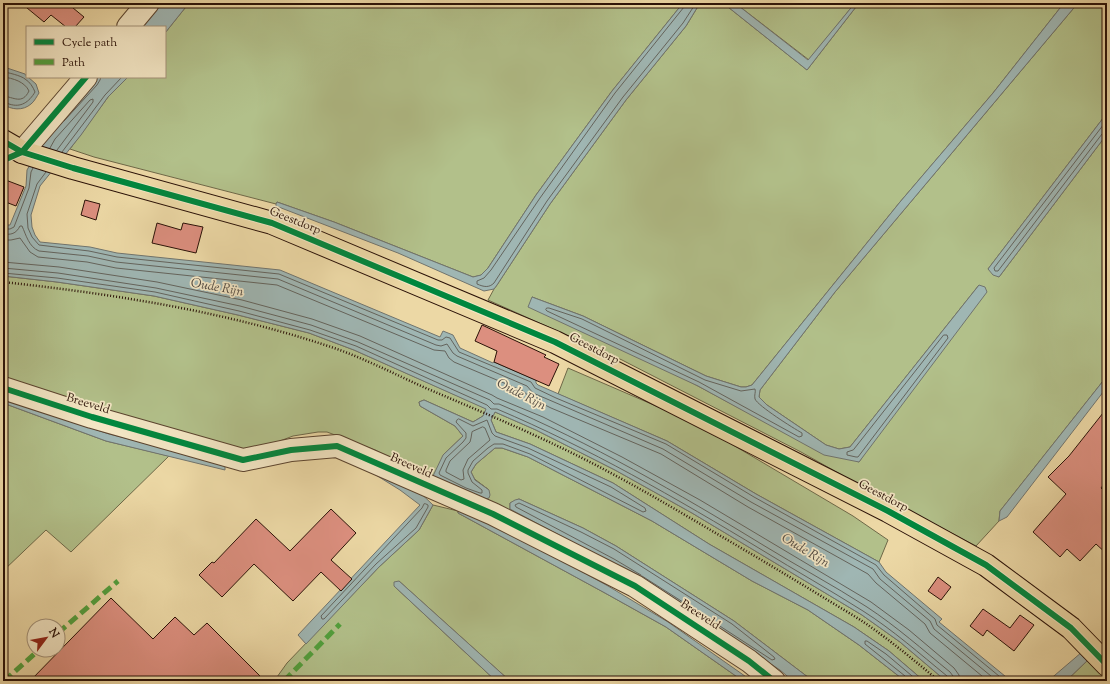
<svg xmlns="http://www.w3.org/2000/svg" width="1110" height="684" font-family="'Sorts Mill Goudy',serif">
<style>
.green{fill:#b2c08a;stroke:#6e6848}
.water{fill:#9fb6b3;stroke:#70746e}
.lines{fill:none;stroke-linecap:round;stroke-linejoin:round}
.shore{stroke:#64645d;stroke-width:1}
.building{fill:#dc8f7f;stroke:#2a1107}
.minor-casing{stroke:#5a432e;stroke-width:24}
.major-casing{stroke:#2a1107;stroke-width:24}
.path{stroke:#2a1107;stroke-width:2.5;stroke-dasharray:1 2;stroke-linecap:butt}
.minor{stroke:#f3e6c4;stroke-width:22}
.major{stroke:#ecd8a5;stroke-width:22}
.quiet{stroke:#51a03d;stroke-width:5;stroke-dasharray:10 5;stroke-linecap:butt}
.cycleway-casing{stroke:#f3e6c4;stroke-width:8}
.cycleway{stroke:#00873e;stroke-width:6}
.labels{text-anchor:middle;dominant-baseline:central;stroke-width:3.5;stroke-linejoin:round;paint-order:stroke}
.street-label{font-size:12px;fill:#2a1107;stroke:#f3e6c4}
.water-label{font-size:13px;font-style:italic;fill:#534b43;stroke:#f3e6c4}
</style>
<rect width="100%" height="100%" fill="#ecd8a5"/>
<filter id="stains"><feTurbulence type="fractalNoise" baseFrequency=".005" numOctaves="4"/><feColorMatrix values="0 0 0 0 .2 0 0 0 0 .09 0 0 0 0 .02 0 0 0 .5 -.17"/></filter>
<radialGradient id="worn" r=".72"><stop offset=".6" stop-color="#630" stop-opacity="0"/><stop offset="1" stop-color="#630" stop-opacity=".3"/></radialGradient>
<path class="green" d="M189 3H683L612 91 536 195 488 268 482 275 473 277 334 222 277 202 276 204 94 157 70 149 108 97 128 77H165V33Z
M700 3H723L807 70 859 3H1064L993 93 900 202 752 385 746 387H741L706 376 583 316 532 297 739 408 859 462 979 285 850 447 839 449 826 445 767 405 759 397 760 390 835 292 1078 3H1107V113L988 269 999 277 1107 134V376L1000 511 999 521 976 546 847 478 801 452 622 360 488 300 494 289 497 285 550 204 626 100 686 26Z
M735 3H855L809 60Z
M3 276 57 282 154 296 238 315 309 333 354 350 487 409 483 416 473 422 424 400 419 402 420 406 455 426 463 436 443 455 489 490 475 480 471 472 476 464 495 448H502L528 457 652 521 752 581 808 610 859 645 905 681H813L734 621 616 546 583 528 519 499 510 503V509L612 563 466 497 375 450 327 432H318L293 436 243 455 3 382Z
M568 368 663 409 728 442 853 516 888 540 879 562 756 494 667 441 558 394Z
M3 403 106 441 169 456 71 552 46 530 3 571Z
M495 412 536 430 615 470 692 513 862 615 900 642 946 681H924L889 651 854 627 709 544 613 483 530 444 496 432 491 420Z
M433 505 458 511V513L605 593 666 627 743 681H510L399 581 394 586 496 681H274L277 677 287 663 379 567 419 530Z
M1089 659 1107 679V681H1066Z"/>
<path class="water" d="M155 3H189L165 33V27H137Z
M683 3H700L686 26 626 100 550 204 497 285 494 289 484 291 398 253 276 206V204L277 202 334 222 473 277 481 275 488 268 536 195 612 91Z
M723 3H735L808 60 855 3H859L807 70Z
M1064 3H1078L835 292 760 390 759 397 767 405 826 445 839 449 850 447 979 285 985 287 987 292 859 462 824 455 698 386 528 307 532 297 583 316 706 376 741 387H746L752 385 900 202 993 93Z
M3 68H7L25 74 27 77H28L36 84 39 93C37 96 34 102 31 104 23 111 11 110 3 104Z
M98 77H128L108 97 81 135 40 186 31 215 32 227 35 235 40 242 90 247 117 253 280 270 440 337 443 331 453 335 460 348 493 363 494 362 536 380V383L538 385 667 441 756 494 879 562 886 572 942 619 939 622 1011 681H946L900 642 862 615 692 513 615 470 536 430 495 412 491 420 496 432 530 444 613 483 709 544 854 627 889 651 924 681H905L859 645 808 610 752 581 652 521 528 457 502 448H495L476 464 471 472 475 480 489 490 490 495 489 498 485 499 433 476 443 455 463 436 455 426 420 406 419 402 424 400 473 422 483 416 486 409 354 350 309 333 238 315 154 296 57 282 3 276V225H10L26 186 27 170 48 133Z
M1107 113V134L999 277 993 275 988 269Z
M1107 376V387L1007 517 999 521 1000 511Z
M3 399 109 434 214 460 225 465V470L106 441 3 403Z
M371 472 410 483 433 505 419 530 379 567 306 644 298 635 420 505 400 490Z
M519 499 583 528 616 546 734 621 813 681H793L780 670 684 607 612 563 510 509V503L515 500Z
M459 509 556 557 608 586 668 622 752 681H743L666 627 605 593 458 513Z
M399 581 510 681H496L394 586V582Z
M1082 652 1089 659 1066 681H1048Z"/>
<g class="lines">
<path class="shore" d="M685 3 684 7 615 93 540 198 491 270 484 278 477 281V284C484 287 489 288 494 283L547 201 623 97 683 23 696 3
M3 72C7 72 22 76 25 79 30 82 33 87 35 92 29 102 21 108 9 104 7 103 5 102 3 101
M3 77C13 78 25 82 29 91 22 105 14 97 3 96
M1107 120 994 268 995 271H998L1102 134 1107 132
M64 121 97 85 100 80 101 77
M50 148 55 139 90 100 93 99V102L57 150
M62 152 105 95 122 77
M46 172 37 184 27 214 28 228 32 237 39 245 89 251 117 257 279 274 438 340H442L446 337 450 338 459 352 531 382 535 388 556 398 666 444 754 497 876 565 884 575 935 619 937 625 1005 681
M3 229H10L14 227 29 188 31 172 33 168
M3 234C11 235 16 234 20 226H22C26 235 29 247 39 251L88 256 116 262 278 279 436 345 441 346 447 344 453 353 457 356 527 386 533 393 554 402 663 449 751 502 873 569 880 579 930 621 934 629 997 681
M3 240H11L20 238 30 252 38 257 87 262 116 268 277 285 434 350 445 351 449 358 454 362 523 391 531 398 551 408 661 454 748 507 868 574 876 583 925 624 930 633 988 681
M3 262 59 267 157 282 242 300 312 319 360 336 492 395 497 398 543 417 622 457 700 500 871 602 909 630 954 668 959 675 960 681
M3 268 58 273 156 288 240 306 311 325 358 342 490 400 494 404H499C591 443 678 493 763 545 797 566 833 585 867 607 896 626 923 650 950 672L953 676V681
M3 273 57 278 155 292 239 311 310 330 356 346 487 405 491 409H497C589 448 676 498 762 550 796 571 830 590 863 611 893 630 920 654 947 676L948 681
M547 308H549L582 319 705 380 741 391 755 389C756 392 754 395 755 399 758 406 793 428 802 433V436L799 437 699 382 547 311 546 310Z
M944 335H947L948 338 858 457H856L847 455V452L853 450Z
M459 419 473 426 487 420 492 433 495 436 528 448 611 487 645 508 646 511 643 512 530 454 503 444H494L488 448 473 461 468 470V473L472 482 482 490V493H480L466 488 440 475 439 473 446 458 463 442 466 438V433L456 422 457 420Z
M483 427 485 428 490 440 468 459 463 470 464 479 461 480 446 472V470L450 461 470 442 471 438 472 432Z
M426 504 428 505V507L416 528 376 564 324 619H322L321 616 422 508 424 504Z
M641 575 614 559 516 507 515 505 519 503 581 532 614 549 732 624 774 657 775 659 772 660 686 604 642 576
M907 681 905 676 865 644V641H867L886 654 918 681"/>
</g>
<path class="building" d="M21 3H67L84 17 75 27H66L51 15 44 22Z
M3 179 24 187 16 206 3 201Z
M85 200 100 204 96 220 81 215Z
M157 223 181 230 183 223 203 227 196 253 152 243Z
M482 325 546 355 544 357 559 364 549 386 494 362 497 351 475 341Z
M1107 408V480L1101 488 1107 494V554L1096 544 1080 561 1067 549 1060 557 1033 532 1066 494 1048 477 1069 456Z
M331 509 356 533 331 560 352 579 341 591 321 572 293 601 254 564 222 597 199 575 212 562 214 563 256 519 290 551Z
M938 577 951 587 941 600 928 591Z
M111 598 153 639 175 617 194 635 207 623 265 681H30Z
M983 609 1010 628 1020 615 1034 625 1014 651 987 630 983 636 970 626Z"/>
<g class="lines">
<defs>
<path id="minor" d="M128 27 148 3
M22 152 86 77
M3 388 92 417 243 460 291 450 337 446 493 514 635 586 749 661 774 681"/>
<path id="major" d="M3 141 22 152 73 168 272 223 555 342 888 511 986 565 1071 628 1107 665"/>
</defs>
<use href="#minor" class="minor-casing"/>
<use href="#major" class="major-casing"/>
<path class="path" d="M3 282C113 294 223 311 328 346 362 357 394 374 428 389 475 409 523 429 570 452 621 477 670 506 719 535 755 556 790 577 826 599 839 607 853 615 865 623 891 641 915 661 939 681"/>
<use href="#minor" class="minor"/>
<use href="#major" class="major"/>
<path class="quiet" d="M58 633 118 581
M4 681 39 650
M284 681 340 624"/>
<defs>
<path id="cycleway" d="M3 141 22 152 73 168 272 223 555 342 888 511 986 565 1071 628 1107 665
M3 158 6 159 22 152 86 77
M3 388 92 417 243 460 291 450 337 446 493 514 635 586 749 661 774 681"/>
</defs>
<use href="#cycleway" class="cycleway-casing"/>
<use href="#cycleway" class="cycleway"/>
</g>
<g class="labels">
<g class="street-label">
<text transform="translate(295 221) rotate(22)">Geestdorp</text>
<text transform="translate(594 349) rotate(27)">Geestdorp</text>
<text transform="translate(88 404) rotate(17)">Breeveld</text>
<text transform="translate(411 466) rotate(24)">Breeveld</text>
<text transform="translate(883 496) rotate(28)">Geestdorp</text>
<text transform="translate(700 615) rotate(33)">Breeveld</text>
</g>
<g class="water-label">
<text transform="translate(217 288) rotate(10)">Oude Rijn</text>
<text transform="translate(521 395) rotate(27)">Oude Rijn</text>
<text transform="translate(805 551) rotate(31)">Oude Rijn</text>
</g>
</g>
<rect width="1110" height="684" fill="none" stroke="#ecd8a5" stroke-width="16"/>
<rect x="4" y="4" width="1102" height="676" fill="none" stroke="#2a1107" stroke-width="2"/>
<rect x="8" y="8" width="1094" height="668" fill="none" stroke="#2a1107"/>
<rect x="26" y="26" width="140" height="52" fill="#f3e6c4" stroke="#a39178"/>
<rect x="34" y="39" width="20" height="6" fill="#00873e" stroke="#a39178"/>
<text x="62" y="46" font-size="12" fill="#2a1107">Cycle path</text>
<rect x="34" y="59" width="20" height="6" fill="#51a03d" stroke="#a39178"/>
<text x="62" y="66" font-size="12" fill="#2a1107">Path</text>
<g transform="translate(46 638) rotate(58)"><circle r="19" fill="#f3e6c4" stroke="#a39178"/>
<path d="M0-3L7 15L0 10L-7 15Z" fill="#8f2418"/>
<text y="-6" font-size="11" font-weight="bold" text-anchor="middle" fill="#2a1107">N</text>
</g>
<rect width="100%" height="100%" filter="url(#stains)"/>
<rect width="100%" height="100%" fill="url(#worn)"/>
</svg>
